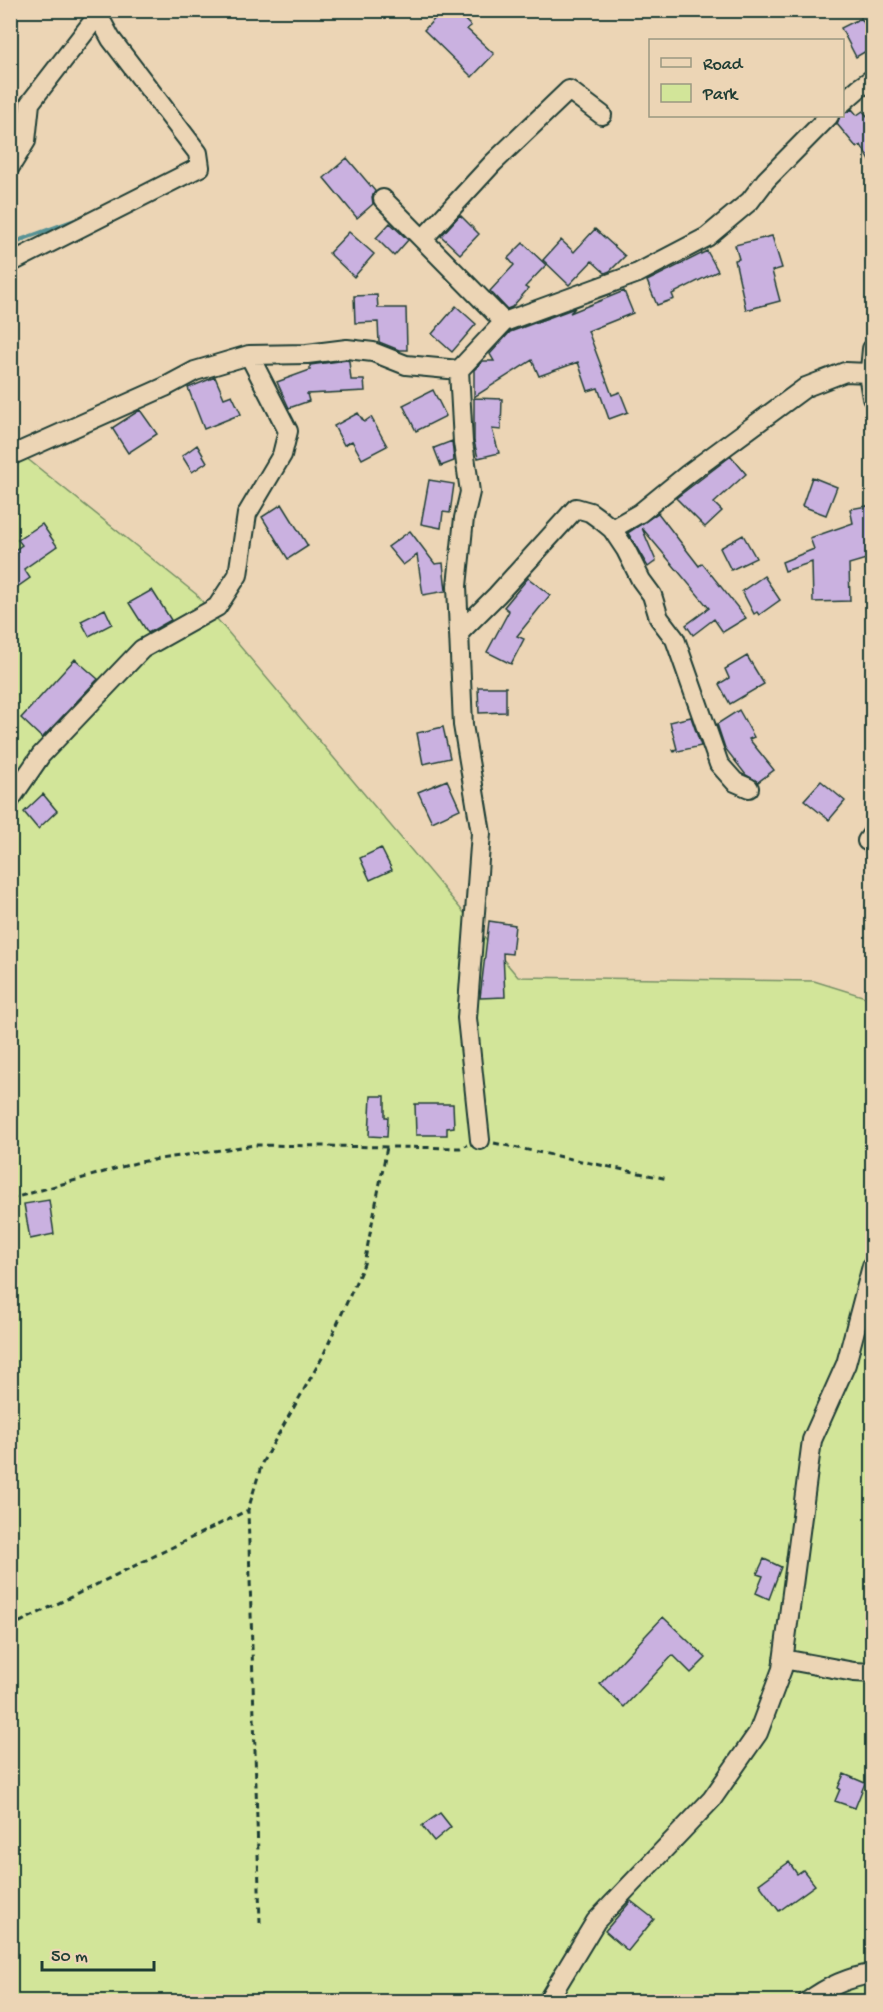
<svg xmlns="http://www.w3.org/2000/svg" width="883" height="2012" font-family="'Gochi Hand',sans-serif">
<style>
.green{fill:#d2e599;stroke:#789166;stroke-width:1.5}
.lines{fill:none;stroke-linecap:round;stroke-linejoin:round}
.stream{stroke:#569295;stroke-width:4.5}
.building{fill:#cab1e0;stroke:#1f3d34;stroke-width:1.5}
.minor-casing{stroke:#1f3d34;stroke-width:22}
.path{stroke:#1f3d34;stroke-width:3;stroke-dasharray:6 4.5;stroke-linecap:butt}
.minor{stroke:#ecd5b5;stroke-width:18}
</style>
<rect width="100%" height="100%" fill="#ecd5b5"/>
<filter id="ink" filterUnits="userSpaceOnUse"><feTurbulence type="fractalNoise" baseFrequency=".0167" numOctaves="2"/><feDisplacementMap in="SourceGraphic" scale="12" xChannelSelector="R" yChannelSelector="G"/><feConvolveMatrix kernelMatrix="1 2 1 2 8 2 1 2 1" color-interpolation-filters="sRGB"/></filter>
<g filter="url(#ink)">
<path class="green" d="M10 445 196 594 518 977 814 981 872 999V2001H11Z"/>
<g class="lines">
<path class="stream" d="M10 247 23 239 78 219"/>
</g>
<path class="building" d="M443 10H454L471 26 467 29 494 54 472 77 424 30Z
M861 18 873 38V47L856 57 841 28Z
M852 109 857 115 863 111 873 123V166L861 145 857 148 837 124 840 116Z
M347 158 375 191 372 197 373 204 357 218 324 178Z
M460 215 479 234 460 254 441 236Z
M390 223 408 240 394 256 376 238Z
M595 229 625 256 610 271 605 273 592 261 569 285 543 260 561 240 574 252Z
M349 232 374 254 354 277 329 253Z
M772 236 782 268 772 271 780 301 746 310 735 260 739 259 735 245Z
M523 243 546 265 525 287 528 289 512 307 507 309 490 291 514 265 508 258Z
M707 251 718 271 672 294 674 299 657 305 647 281Z
M624 291 633 313 588 331 612 395 620 392 628 412 609 419 598 388 588 391 578 362 539 376 532 360 474 397V370L483 361H494L490 354 510 332 575 308 570 313Z
M377 295 378 308H406L407 350H399L379 342 378 322 355 323 354 296Z
M456 306 476 324 452 352 432 334Z
M347 360 349 361 351 380H364L365 391 307 394 309 401 289 408 277 382 310 370V365Z
M215 377 224 398 232 395 241 414 204 429 188 388Z
M433 390 446 416 416 431 403 405Z
M474 398 502 399 501 430 492 429 499 453 478 458 474 441Z
M140 410 157 434 128 453 112 428Z
M358 413 364 422 371 417 387 446 362 459 352 441 344 445 334 426Z
M452 441 454 461 441 466 434 448Z
M197 445 207 462 192 472 182 456Z
M731 456 746 474 714 503 722 511 705 527 676 498Z
M812 477 837 487 826 515 802 506Z
M429 480 454 484 450 513 443 512 441 528 421 524Z
M282 504 308 546 288 559 262 517Z
M873 505V557L849 564 850 601 813 602 812 562 785 571 782 562 814 549 810 538 853 523 850 509Z
M658 513 699 566 702 563 746 618 723 632 714 619 693 635 686 625 709 608 642 528 656 561 648 567 628 533Z
M42 524 57 546 24 569 30 578 10 592V550L12 552 22 545 18 540Z
M410 531 435 564 443 563 446 591 423 595 417 555 403 565 388 547Z
M743 535 756 558 731 570 720 548Z
M764 576 780 600 759 615 757 612 754 614 742 591Z
M528 578 550 595 517 636 524 639 511 664 487 652 509 611 504 607Z
M152 590 171 620 148 633 129 603Z
M105 609 112 624 89 636 81 621Z
M747 656 764 684 730 704 719 684 729 678 725 669Z
M75 659 98 679 42 738 21 718Z
M478 687H506V712L479 713Z
M739 710 754 737 749 739 774 770 758 782 746 775 725 748 717 724Z
M691 717 701 746 674 752 673 750 677 749 670 722Z
M443 727 450 758 423 764 417 733Z
M447 780 460 809 432 822 418 792Z
M821 781 845 801 829 820 804 800Z
M43 794 57 811 38 829 24 812Z
M381 848 392 870 370 880 360 858Z
M489 921 515 925 512 954 503 953 505 997 480 998Z
M371 1096H385V1117H388L387 1137 369 1136Z
M415 1104H453L454 1127 447 1128V1135H416Z
M49 1200 54 1234 30 1239 24 1204Z
M764 1559 781 1567 769 1599 756 1593 763 1576 757 1574Z
M663 1617 706 1658 691 1673 673 1655 624 1707 600 1684Z
M844 1774 865 1783 855 1808 835 1801 840 1789 838 1788Z
M440 1813 451 1827 434 1841 422 1826Z
M789 1862 797 1874 803 1870 815 1885 779 1911 759 1884Z
M631 1901 654 1919 628 1951 605 1931Z"/>
<g class="lines">
<defs>
<path id="minor" d="M842 103 859 88 872 79
M10 167 26 141 30 103 98 15
M383 199 504 322
M423 239 493 163 569 90 602 115
M10 263 200 167 198 153 111 39 98 15 102 10
M872 349 869 380 872 398
M459 370 463 442 470 492 464 518 457 586 463 725 481 833 467 1018 480 1140
M10 456 165 387 195 371 249 355 307 354 347 349 373 352 406 365 459 370 504 322 638 273 707 237 750 201 766 180 829 116
M612 529 640 513 688 474 806 387 845 372 869 373
M461 631 497 595 576 508 590 512 601 520 612 529 626 550 641 580 652 595 659 618 675 639 719 764 735 782 749 788
M10 800 41 755 142 649 217 607 238 575 247 514 282 455 288 431 249 355
M867 841 872 834
M783 1659 854 1672 872 1673
M547 2002 596 1921 712 1799 758 1733 782 1669 812 1440 846 1364 872 1266
M807 2002C827 1987 849 1977 872 1974"/>
</defs>
<use href="#minor" class="minor-casing"/>
<path class="path" d="M494 1143 668 1179
M10 1199 139 1162 255 1145 460 1148 467 1145
M10 1627 248 1510
M260 1923 248 1510 262 1463 322 1358 364 1264 387 1147"/>
<use href="#minor" class="minor"/>
</g>
</g>
<rect width="883" height="2012" fill="none" stroke="#ecd5b5" stroke-width="36"/>
<rect x="18" y="18" width="847" height="1976" fill="none" stroke="#1f3d34" stroke-width="2" filter="url(#ink)"/>
<rect x="649" y="39" width="195" height="78" fill="#ecd5b5" stroke="#9a9881" stroke-width="1.5"/>
<rect x="661" y="58" width="30" height="9" fill="#ecd5b5" stroke="#9a9881" stroke-width="1.5"/>
<text x="703" y="69" font-size="18" fill="#1f3d34">Road</text>
<rect x="661" y="84" width="30" height="18" fill="#d2e599" stroke="#9a9881" stroke-width="1.5"/>
<text x="703" y="99" font-size="18" fill="#1f3d34">Park</text>
<path d="M42 1961v9h112v-9" fill="none" stroke="#1f3d34" stroke-width="3"/>
<text x="51" y="1961" font-size="18" fill="#1f3d34" stroke="#ecd5b5" stroke-width="4.5" paint-order="stroke">50 m</text>
</svg>
